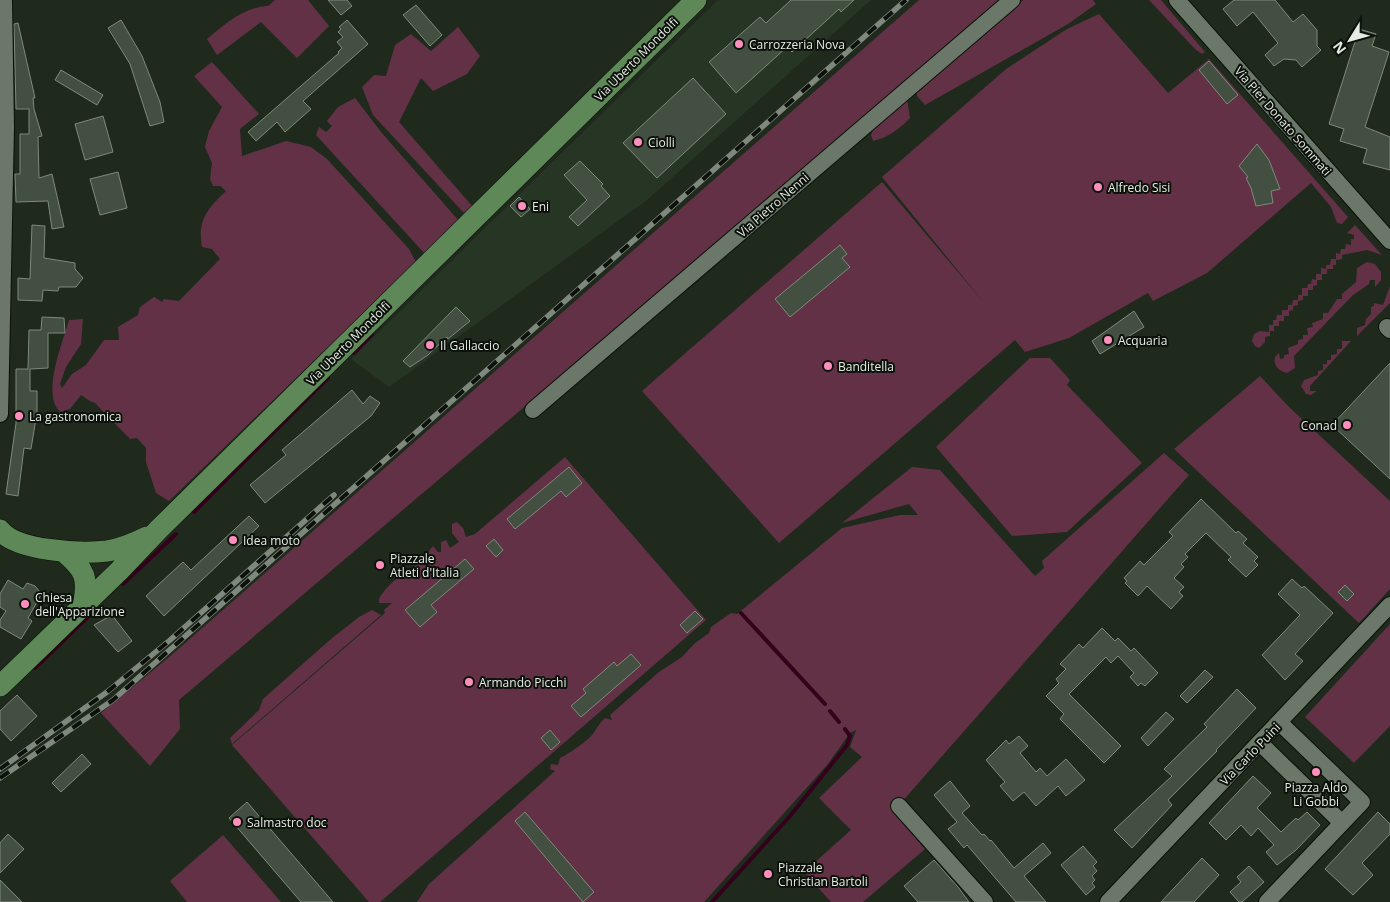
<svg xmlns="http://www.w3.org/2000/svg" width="1390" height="902" font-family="'Open Sans',sans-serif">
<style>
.built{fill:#273624}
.green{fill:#633146}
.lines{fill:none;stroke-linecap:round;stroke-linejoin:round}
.stream{stroke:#34001b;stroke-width:4}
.building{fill:#434f41;stroke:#7d8b7b}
.minor-casing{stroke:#081207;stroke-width:18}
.major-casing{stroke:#081207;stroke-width:22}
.minor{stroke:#6b7869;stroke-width:16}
.major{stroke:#5e8858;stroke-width:21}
.rail-casing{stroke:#7f887d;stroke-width:5.5}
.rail{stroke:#0c110b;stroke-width:4;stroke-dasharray:11;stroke-linecap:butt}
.poi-dot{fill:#fe8ebd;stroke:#0c110b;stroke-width:2}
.labels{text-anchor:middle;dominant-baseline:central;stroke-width:4;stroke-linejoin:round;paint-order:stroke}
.poi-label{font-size:12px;fill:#e5ece3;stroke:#0c110b;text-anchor:start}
.street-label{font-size:12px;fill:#e5ece3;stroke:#0c110b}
</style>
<rect width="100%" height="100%" fill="#1f2a1d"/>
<path class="built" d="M718 0H871L647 200 389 387 351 359Z"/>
<path class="green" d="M275 0H308L329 26 297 58 261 22 217 55 207 39C225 24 244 7 268 6Z
M919 0H999L543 391 179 700 180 729 150 766 101 713 168 658Z
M1023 0H1093L1096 4 1068 24 925 105 917 96V90Z
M1149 0H1161L1205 52 1202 54 1195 49Z
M1099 14 1168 93 1209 59 1348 217 1342 224 1337 223 1331 207 1311 183 1207 273 1153 301 1148 293 1069 338 1025 352 1015 340 779 543 642 391 882 182 985 304 882 177 1006 69 1067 29Z
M458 27 480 56 467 74 433 91 421 78 399 122 473 207 464 213 373 115 362 87 374 75 386 76 395 45 411 34 431 51Z
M212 62 259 114 240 129 242 156 286 141 311 147 327 159 409 249 416 262 169 501 156 493 146 462V448L137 438 130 439 95 403 90 401 81 395 70 409 60 412C41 394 63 342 69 320L83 319 81 344 66 367 60 384 62 388 72 374 86 365 104 340H119L118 327 138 315 140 307 154 297 162 302 164 299 179 301 220 259 212 249 202 247C197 220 208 208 226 191L220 186H213L210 179 212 163 205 147 209 131 222 107 194 76Z
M355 98 381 132 459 221 426 255 316 135 319 127 326 132 332 126 327 121 338 107Z
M907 99 910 118C900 129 887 138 873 141L871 135 875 126Z
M1355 225 1382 255 1367 250 1342 255V259L1336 260V265H1333V269H1327V274H1322V280H1317V285L1313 286V290H1308V296H1303V300L1298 301V305L1293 306V310L1289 311V316H1284V321H1279V326H1274V331H1270V336L1265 337V342L1259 348 1255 346 1252 341 1254 334 1260 331 1269 332V325H1273V320H1276L1277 315H1282V310H1288V305H1292L1293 300H1298V295H1302V288H1307L1308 284H1311L1312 279 1316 280V274H1321V268L1326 269V265H1330L1331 259H1336V253L1340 254 1341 249H1345L1346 244 1351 245V239H1354V235L1347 233Z
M1367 262 1375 264 1381 272V280L1375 287V280H1370L1369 284 1352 296 1294 356 1295 368 1287 373C1279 371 1273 366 1275 357L1279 353 1280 359 1284 358V355L1289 354 1288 348 1298 344V340L1303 339V335H1308L1307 328 1313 327 1312 323 1323 319V313H1328L1337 299H1342V294L1356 282 1357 268Z
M1390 286V303L1357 336V328L1365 325 1366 319 1371 314V307L1374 306V303L1383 305Z
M1342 341H1351L1310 386V391H1317L1311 395 1306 394 1301 386 1304 380 1318 375V371L1323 370V364H1327V360H1331V355L1337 354V349H1342Z
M1030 358H1050L1070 380 1067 385 1142 463 1067 532 1012 536 936 447Z
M1260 376 1289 407 1390 501V589L1359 623 1174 449Z
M1164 453 1189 475 893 812 925 849 863 902H831L804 872 851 830 819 798 862 757 850 747 856 730 850 733 827 765 704 902H417L429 884 555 771 550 769 551 764 558 765 560 758C568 755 588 740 592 735 597 729 599 723 605 718L612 720 610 715 659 672 682 657 694 644 709 633 711 627 731 613 737 614 842 528 900 515H918L909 504 842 523 912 467 940 470 1035 576 1044 568 1042 561Z
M565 457 706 620 380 902H369L232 745 385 613 384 610 392 603H379V599C390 580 404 574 421 562 426 559 428 551 433 546L438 552H441V542L446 540 450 548 459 542 452 533V524L457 522 463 528 466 537 475 534Z
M372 610 381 615 232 744 230 738 259 710 263 699 331 639 359 617Z
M1390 624V726L1354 763 1305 717Z
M223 835 281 902H187L170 881Z"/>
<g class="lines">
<path class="stream" d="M354 353 372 334
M194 512 328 378
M123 584 176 534
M741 613 825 704
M35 668 94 611
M830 711 839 722
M712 902 790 816 847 745 850 736 845 729"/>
</g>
<path class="building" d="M328 0H347L352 6 341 15Z
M791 0H854L841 12 839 9 792 52 787 47 736 93 709 62 760 17 766 23Z
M1234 0H1275L1293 22 1303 14 1317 30V46L1321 50 1302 67 1296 60 1284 59 1274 66 1265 55 1278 43 1253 12 1237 26 1223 9Z
M416 5 442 35 430 46 403 15Z
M121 20 142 56 160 102 164 122 150 126 130 64 108 28Z
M347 20 368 44 303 101 311 109 285 132 277 122 256 141 248 132 339 53 338 52 342 48 337 42 343 37 338 32 341 29 339 27Z
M18 23 35 98H33L34 109 42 136 38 137 39 178 52 174 64 227 52 229 48 201 16 202 15 174H20V134H29V109H16L14 24Z
M1359 29 1376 34 1372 46 1389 52 1365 127 1390 137V170L1363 163 1367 149 1340 141 1344 129 1329 124Z
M1209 61 1238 95 1227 104 1199 70Z
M61 70 103 95 97 105 55 80Z
M693 78 726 114 657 178 623 143Z
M103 116 113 152 85 160 75 124Z
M1257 144 1269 160 1280 189 1271 191 1273 203 1256 206 1251 188 1246 178 1248 177 1239 166Z
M580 161 603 184 601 186 610 196 578 226 569 217 587 200 564 175Z
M118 172 127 208 100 215 90 179Z
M519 197 530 209 521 217 510 206Z
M32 225 45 226 44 258 75 263V269L83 278 76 287H59L58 291 43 290 42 301 18 300V278L30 279Z
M840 245 847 254 842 258 850 267 790 317 775 299Z
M456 307 470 321 448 339 447 337 428 355 410 367 403 361Z
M1134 311 1144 327 1100 354 1092 341Z
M42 317 64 318 65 333H48V368L30 369V391H37V412L31 449 24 448 18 496 6 494 16 423V369H28L29 330H41Z
M1390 363V479L1332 425Z
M352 390 363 404 370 396 380 403 371 416 265 503 250 485 286 455 282 450Z
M569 467 582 483 566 497 561 491 515 529 507 519Z
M1201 499 1236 533 1238 531 1247 539 1243 543 1258 557 1254 561 1258 565 1246 577 1228 560 1231 557 1206 533 1185 554 1188 557 1181 564 1184 567 1174 578 1184 587 1179 592 1183 596 1171 609 1147 586 1138 596 1125 583 1127 581 1124 578 1140 561 1144 565 1173 536 1169 532Z
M249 516 259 526 164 616 146 596 183 562 191 570Z
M494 539 503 550 496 557 486 546Z
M465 559 474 569 431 605 437 612 420 627 405 610Z
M1292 579 1302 588 1304 586 1333 613 1295 654 1303 661 1285 680 1262 655 1300 615 1278 594Z
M8 580 23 589 27 583 35 586 40 592 41 595 28 618 32 621 21 639 0 627V620L6 611 0 607V594Z
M1345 585 1354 594 1347 601 1338 592Z
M695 611 703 619 687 633 680 625Z
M112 615 132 641 118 652 94 625Z
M1102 628 1115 641 1118 638 1131 651 1134 648 1158 673 1145 686 1141 683 1138 686 1130 677 1134 673 1118 656 1111 663 1106 657 1069 694 1121 746 1104 763 1060 719 1064 714 1046 696 1059 683 1056 679 1066 669 1060 664 1079 644 1083 648Z
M631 654 641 665 581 717 571 706 586 693 583 689 614 662 617 666Z
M1205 670 1213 677 1187 703 1180 696Z
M1237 689 1256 708 1216 750 1217 751 1168 800 1172 805 1132 848 1114 830 1172 776 1164 769 1207 727 1204 724Z
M17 695 37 716 11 741 0 729V711Z
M1166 712 1174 719 1148 746 1141 738Z
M550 730 560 742 551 750 541 738Z
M1019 736 1028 746 1020 753 1036 772 1040 768 1047 776 1066 759 1085 780 1066 796 1058 786 1036 806 1024 792 1013 801 1000 786 1005 782 986 760 1006 740 1009 744Z
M82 754 91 764 61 792 52 783Z
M1253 776 1271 793 1257 808 1281 832 1296 818 1298 820 1307 812 1320 825 1296 850 1277 865 1266 852 1274 845 1258 828 1251 836 1241 825 1226 840 1209 823Z
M950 781 970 806 962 813 982 835 984 834 990 841 991 840 1014 868 1043 843 1051 853 1024 876 1046 902H1016L967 845 964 848 948 829 957 822 934 795Z
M247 802 333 902H301L229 818Z
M525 812 594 892 583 902 515 821Z
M1378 812 1390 824V834L1362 863 1373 875 1353 895 1325 869Z
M8 834 24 849 0 873V843Z
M1083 846 1097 862 1093 866 1097 871 1092 876 1095 880 1092 883 1095 887 1086 895 1061 865Z
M1202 858 1219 875 1194 902H1161Z
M934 860 958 887 969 902H918L904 886Z
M1249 866 1264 882 1242 902H1239L1230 892 1241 882 1237 877Z
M0 880 22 902H0Z"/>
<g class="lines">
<defs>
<path id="minor" d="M1177 0 1390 241
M1387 327 1390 330
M533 410 1012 0
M0 414 6 127 4 0
M1260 743 1342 823 1362 802 1280 723
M899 806 985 902
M1108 902 1390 605
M1267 902 1342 823"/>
<path id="major" d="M0 530C16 551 81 554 107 551 121 549 135 543 147 537
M63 551C85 569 89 578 83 606
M0 686 119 571 158 530 696 0"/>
</defs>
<use href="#minor" class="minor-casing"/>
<use href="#major" class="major-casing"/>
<use href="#minor" class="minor"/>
<use href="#major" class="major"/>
<defs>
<path id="rail" d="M0 769 107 692 169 641 334 495
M0 778 113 700 906 0"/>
</defs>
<use href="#rail" class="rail-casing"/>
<use href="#rail" class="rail"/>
</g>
<g class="poi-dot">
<circle cx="739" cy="44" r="5"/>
<circle cx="638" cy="142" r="5"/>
<circle cx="1098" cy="187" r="5"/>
<circle cx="522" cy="206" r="5"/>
<circle cx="1108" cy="340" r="5"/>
<circle cx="430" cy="345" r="5"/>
<circle cx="828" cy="366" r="5"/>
<circle cx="19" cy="416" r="5"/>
<circle cx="1347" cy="425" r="5"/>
<circle cx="233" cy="540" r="5"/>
<circle cx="380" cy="565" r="5"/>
<circle cx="25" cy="604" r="5"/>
<circle cx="469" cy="682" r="5"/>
<circle cx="1316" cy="772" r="5"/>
<circle cx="237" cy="822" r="5"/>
<circle cx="768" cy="874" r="5"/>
</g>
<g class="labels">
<g class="poi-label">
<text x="749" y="44">Carrozzeria Nova</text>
<text x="648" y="142">Ciolli</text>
<text x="1108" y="187">Alfredo Sisi</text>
<text x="532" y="206">Eni</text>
<text x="1118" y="340">Acquaria</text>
<text x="440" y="345">Il Gallaccio</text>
<text x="838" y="366">Banditella</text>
<text x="29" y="416">La gastronomica</text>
<text x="1337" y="425" text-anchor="end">Conad</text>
<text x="243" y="540">Idea moto</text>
<text x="390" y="558">Piazzale<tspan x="390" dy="14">Atleti d'Italia</tspan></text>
<text x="35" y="597">Chiesa<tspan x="35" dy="14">dell'Apparizione</tspan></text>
<text x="479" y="682">Armando Picchi</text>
<text x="1316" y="787" text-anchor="middle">Piazza Aldo<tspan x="1316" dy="14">Li Gobbi</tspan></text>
<text x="247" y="822">Salmastro doc</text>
<text x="778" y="867">Piazzale<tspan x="778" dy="14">Christian Bartoli</tspan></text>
</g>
<g class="street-label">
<text transform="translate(636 59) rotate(-45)">Via Uberto Mondolfi</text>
<text transform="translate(1283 121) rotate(49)">Via Pier Donato Sommati</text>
<text transform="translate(773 205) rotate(-41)">Via Pietro Nenni</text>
<text transform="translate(348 343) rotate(-45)">Via Uberto Mondolfi</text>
<text transform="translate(1250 754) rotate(-46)">Via Carlo Puini</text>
</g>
</g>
<g transform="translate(1350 40) rotate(233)" stroke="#0c110b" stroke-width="4" paint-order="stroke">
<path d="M0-4L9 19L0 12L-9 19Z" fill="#e5ece3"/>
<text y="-8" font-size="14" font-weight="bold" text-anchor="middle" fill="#e5ece3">N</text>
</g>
</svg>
